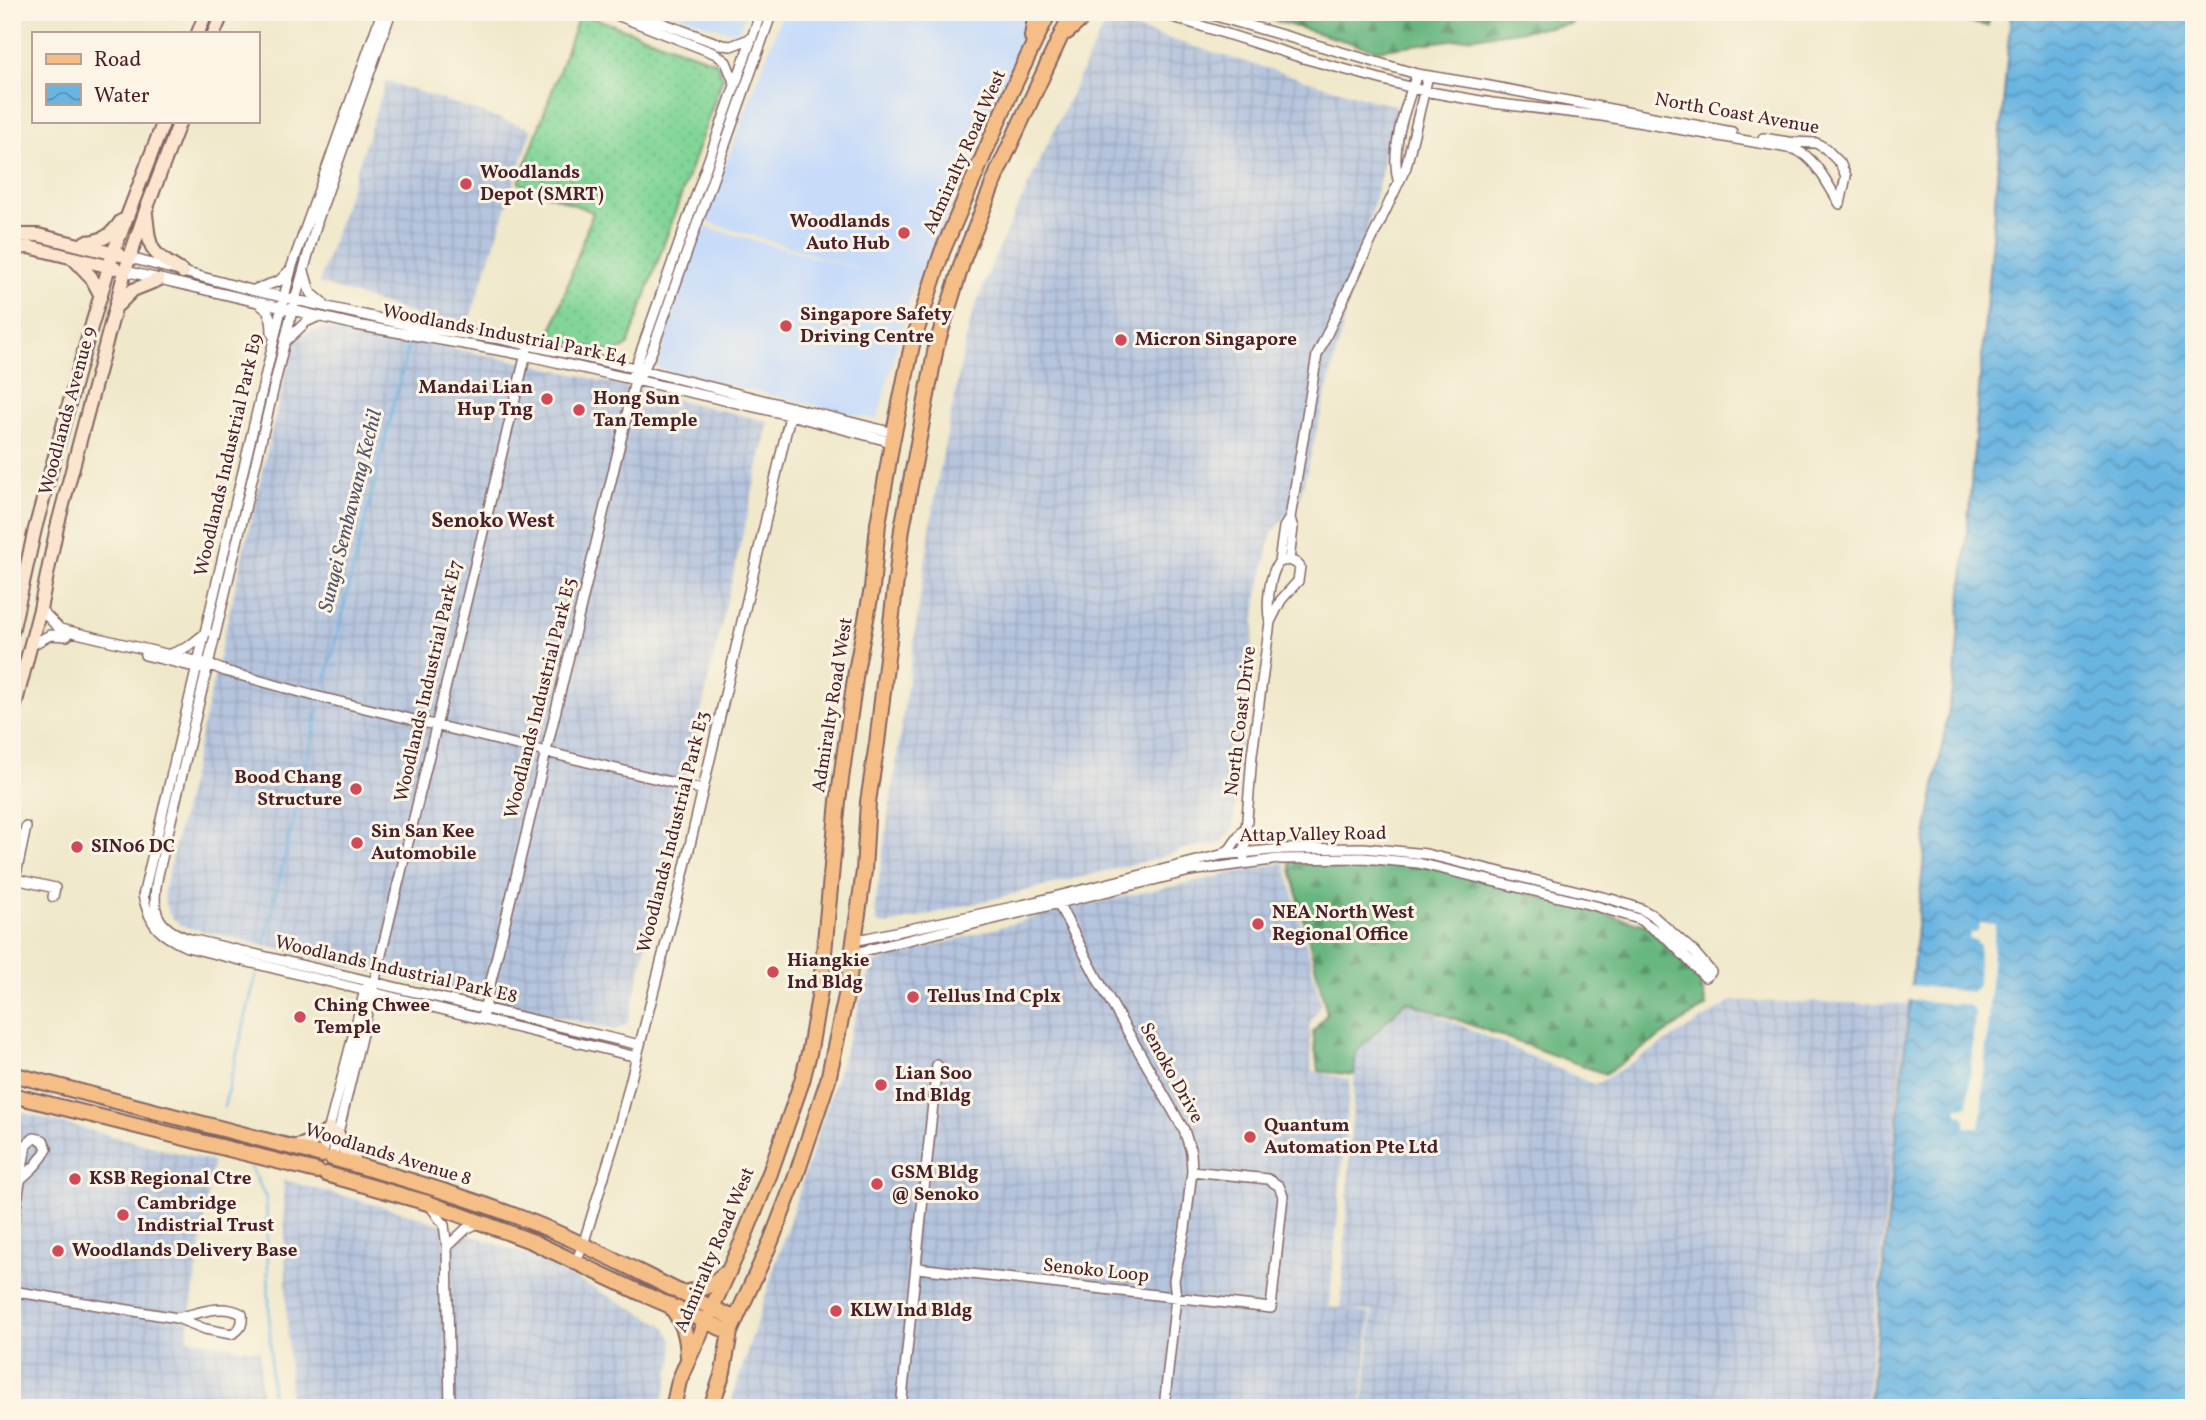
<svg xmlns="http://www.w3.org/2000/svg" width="2206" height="1420" font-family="Vollkorn,serif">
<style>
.built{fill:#c8dcf9}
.industrial{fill:url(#industrial-grid)}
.grass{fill:url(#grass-dots);stroke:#667a61;stroke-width:2}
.forest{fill:url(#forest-firs);stroke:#596a56;stroke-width:2}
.water{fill:url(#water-waves);stroke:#5a6a86;stroke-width:2}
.pier{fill:#f0e8ca}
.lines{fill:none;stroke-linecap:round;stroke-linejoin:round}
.stream{stroke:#69b5e2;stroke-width:2.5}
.street-casing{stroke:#846563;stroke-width:12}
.secondary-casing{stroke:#846563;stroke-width:16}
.primary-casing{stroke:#846563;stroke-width:18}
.street{stroke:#fff;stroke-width:9}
.secondary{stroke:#fbe5cf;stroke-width:12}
.primary{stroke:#f6be87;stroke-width:14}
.poi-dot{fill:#d1495b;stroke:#fcf5e5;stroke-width:2.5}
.labels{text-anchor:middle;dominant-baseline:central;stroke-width:6;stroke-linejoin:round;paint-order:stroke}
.street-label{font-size:19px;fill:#4a1f2b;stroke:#fcf5e5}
.poi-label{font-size:19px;font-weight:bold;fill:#4a1f2b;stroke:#fcf5e5;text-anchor:start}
.water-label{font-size:21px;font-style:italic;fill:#55546b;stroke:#fcf5e5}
.neighbourhood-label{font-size:21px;font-weight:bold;fill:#4a1f2b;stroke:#fcf5e5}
</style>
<defs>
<pattern id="industrial-grid" width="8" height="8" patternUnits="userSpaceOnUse" patternTransform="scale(1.75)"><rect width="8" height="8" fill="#b6c5de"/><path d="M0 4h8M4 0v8" fill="none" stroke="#9ea9bf"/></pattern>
<pattern id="grass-dots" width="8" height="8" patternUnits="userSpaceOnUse" patternTransform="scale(1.75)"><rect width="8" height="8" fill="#81d597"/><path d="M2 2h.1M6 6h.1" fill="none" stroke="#71b682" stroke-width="1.8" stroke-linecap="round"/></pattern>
<pattern id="forest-firs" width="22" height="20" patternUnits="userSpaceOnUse" patternTransform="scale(1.75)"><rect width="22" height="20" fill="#68b680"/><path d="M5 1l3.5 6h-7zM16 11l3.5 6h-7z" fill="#589369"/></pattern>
<pattern id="water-waves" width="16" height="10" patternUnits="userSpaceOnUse" patternTransform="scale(1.75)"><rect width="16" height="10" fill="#69b5e2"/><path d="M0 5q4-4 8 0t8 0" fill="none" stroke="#5893b7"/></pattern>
</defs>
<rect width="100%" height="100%" fill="#fcf5e5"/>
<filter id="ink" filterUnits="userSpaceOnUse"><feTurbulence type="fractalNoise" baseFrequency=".0143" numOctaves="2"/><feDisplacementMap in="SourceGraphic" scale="14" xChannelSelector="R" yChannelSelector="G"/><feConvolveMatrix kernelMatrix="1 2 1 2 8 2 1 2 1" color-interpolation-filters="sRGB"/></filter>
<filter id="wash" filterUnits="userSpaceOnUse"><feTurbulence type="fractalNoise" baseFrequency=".00686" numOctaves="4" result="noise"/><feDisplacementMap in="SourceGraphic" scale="28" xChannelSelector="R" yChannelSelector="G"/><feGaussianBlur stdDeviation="1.57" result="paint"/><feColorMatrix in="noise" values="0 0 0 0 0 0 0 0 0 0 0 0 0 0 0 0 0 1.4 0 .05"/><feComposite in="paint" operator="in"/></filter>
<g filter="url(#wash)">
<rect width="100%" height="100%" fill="#f0e8ca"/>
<path class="built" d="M671 12H747L740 29 732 33Z
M783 12H1031L1033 22 948 213 921 286 914 285 877 420 657 368 698 225 880 275 704 221Z"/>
<path class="industrial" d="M1106 20 1372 100 1398 106 1299 502 1273 532 1270 541 1257 600 1233 829 1221 843 1191 847 1159 858 886 925 877 923 875 907 936 489 969 324 995 256Z
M386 81 532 129 466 331 319 283Z
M322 329 465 351 536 365 769 422 628 1023 616 1030 191 928 180 925 169 914 165 903 164 892 291 349 301 335Z
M1285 862 1321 1003 1309 1025 1312 1071 1350 1080 1329 1307 1341 1308 1356 1052 1406 1001 1595 1085 1733 1001 1908 1004 1865 1408H1363L1373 1312 1342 1308 1371 1314 1361 1408H729L873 963 1057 911Z
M12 1110 213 1162 187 1338 260 1351 262 1408H12Z
M283 1180 414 1215 536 1258 664 1325 673 1340V1360L661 1408H290Z"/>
<path class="grass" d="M580 13 716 62 723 77 628 345 615 353 549 338 593 212 519 183Z"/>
<path class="forest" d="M1245 12H1574L1572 24 1376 50Z
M1913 12H1989L1988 26Z
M1289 861 1426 866 1646 925 1701 983 1706 1006 1605 1074 1406 1001 1356 1052 1354 1075 1318 1071 1313 1032 1327 1013Z"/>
<path class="water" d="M2011 12H2194V1408H1866L1871 1389 1926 836 1955 675Z"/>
<path class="pier" d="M1980 923 1995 924 1980 1127H1965V1118L1962 1115 1957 1114V1107H1964L1968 1104 1975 1012 1969 1005 1908 1000 1910 985 1971 992 1978 986 1979 945 1975 940H1969L1970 933H1976L1979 929Z"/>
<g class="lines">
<path class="stream" d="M325 684 408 346
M264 945 319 709
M224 1107 256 975
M251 1168 266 1198 272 1408"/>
</g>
</g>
<g filter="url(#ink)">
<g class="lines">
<defs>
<path id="street" d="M382 12 292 266 284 297 143 896C151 927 159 935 187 947L637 1057
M391 12 318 219 292 311 158 875C151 909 154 928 190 939L640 1045
M609 12 716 54 726 62 735 84
M632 12 722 45 731 46 752 38
M1157 12 1303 58 1424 91 1492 103 1602 116 1794 149C1815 156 1829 187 1840 204
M1202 12 1417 74 1484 85 1732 132
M1763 138 1788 142 1816 143 1825 148 1840 163 1846 176 1840 204
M1398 180C1390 147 1406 106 1417 74
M130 258 251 290 422 328 501 339 635 368 894 433
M125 271 356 325 525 355 790 415 892 442
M304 271 310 292 323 303
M256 289 279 281 289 271
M262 306C271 312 272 323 272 334
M287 340 306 322 317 317
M633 374 761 12
M1289 560 1293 528 1290 518 1317 355 1406 167 1428 76
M1279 562 1284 527 1290 518
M40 609 60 629 208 664 225 671 311 695 703 790
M30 646 50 635 67 636
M171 654 188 647 207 632
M145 655 203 669
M26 827 15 879 55 888 53 897
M1224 853 1230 849 1244 829
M1244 857 1252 755 1270 622C1266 606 1269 575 1279 562 1288 560 1294 559 1300 567L1298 581 1281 600 1270 622
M1057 901 1097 978 1184 1130 1191 1152 1192 1171 1185 1229 1174 1280 1176 1297 1164 1408
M851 954 1190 871 1279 859 1363 858 1418 863 1596 906 1639 919 1668 939 1705 977 1711 972 1694 952 1669 930 1652 915 1641 909 1611 899 1426 854 1364 848 1283 849 1221 855 1022 905 853 941
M483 1014 634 385 643 371 652 351 772 12
M322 1155 365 990 367 988
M332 1158 528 345
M429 1204 444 1225 447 1247 450 1408
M12 1231 26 1145 34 1138 43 1140 47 1149C41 1161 32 1169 22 1178
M447 1247 466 1229 480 1222
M576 1262 583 1245 618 1130 679 892 792 407
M917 1268 1271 1308 1283 1196 1279 1186 1268 1179 1192 1171
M12 1291 177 1318 205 1329 231 1334C241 1330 243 1324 242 1314 221 1303 199 1313 177 1318
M901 1408 937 1065"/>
<path id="secondary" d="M198 33 206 12
M214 33 223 12
M146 214C150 252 150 252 183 272
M12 235H38L120 255
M85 242C103 241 111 236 121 221
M12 248 29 247 115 268
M73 258 91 277 101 296
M118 305 133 290 158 280
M12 632 35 529 77 375 113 253 164 121
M12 717 40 609 57 527 125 271 146 210 180 121
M338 1134 344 1149 358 1165
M293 1147C308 1144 318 1139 330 1129"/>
<path id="primary" d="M1067 32 1089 12
M1032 37 1036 12
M12 1074 322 1155
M12 1095 317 1171
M332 1158C402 1178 471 1198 539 1225 606 1253 670 1289 736 1319
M326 1174 428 1203 531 1241 641 1293 730 1332
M680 1293C699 1291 710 1287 724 1274
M670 1305C684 1325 687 1333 688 1357
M673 1408 679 1381 688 1360 742 1242 770 1173 802 1081 810 1049 821 985 838 801 856 671 872 588 878 524 892 442 912 345 942 252 1010 94 1049 12
M711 1408 723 1372 730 1332 771 1241 795 1179 828 1080 847 991 864 871 868 802 877 743 902 529 936 347 964 257 998 171 1072 12"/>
</defs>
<use href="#street" class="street-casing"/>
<use href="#secondary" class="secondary-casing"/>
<use href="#primary" class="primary-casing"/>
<use href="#street" class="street"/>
<use href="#secondary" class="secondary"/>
<use href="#primary" class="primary"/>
</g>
</g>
<g class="poi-dot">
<circle cx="466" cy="184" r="7"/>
<circle cx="904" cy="233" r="7"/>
<circle cx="786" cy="326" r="7"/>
<circle cx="1121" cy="340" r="7"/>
<circle cx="547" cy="399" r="7"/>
<circle cx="579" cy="410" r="7"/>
<circle cx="356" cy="789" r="7"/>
<circle cx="357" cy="843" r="7"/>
<circle cx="77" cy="847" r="7"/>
<circle cx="1258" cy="924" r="7"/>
<circle cx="773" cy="972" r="7"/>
<circle cx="913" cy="997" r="7"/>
<circle cx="300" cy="1017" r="7"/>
<circle cx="881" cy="1085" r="7"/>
<circle cx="1250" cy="1137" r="7"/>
<circle cx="75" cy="1179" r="7"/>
<circle cx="877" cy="1184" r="7"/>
<circle cx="123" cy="1215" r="7"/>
<circle cx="58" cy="1251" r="7"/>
<circle cx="836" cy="1311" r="7"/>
</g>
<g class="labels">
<g class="street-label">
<text transform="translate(1737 114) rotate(10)">North Coast Avenue</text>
<text transform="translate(965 152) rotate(-66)">Admiralty Road West</text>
<text transform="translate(505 335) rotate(11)">Woodlands Industrial Park E4</text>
<text transform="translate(68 411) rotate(-75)">Woodlands Avenue 9</text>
<text transform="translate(229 455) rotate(-77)">Woodlands Industrial Park E9</text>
<text transform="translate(429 681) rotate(-77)">Woodlands Industrial Park E7</text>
<text transform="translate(541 698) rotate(-76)">Woodlands Industrial Park E5</text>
<text transform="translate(833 705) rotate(-81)">Admiralty Road West</text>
<text transform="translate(1241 721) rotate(-83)">North Coast Drive</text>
<text transform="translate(674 832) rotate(-76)">Woodlands Industrial Park E3</text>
<text transform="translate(1313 835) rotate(-1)">Attap Valley Road</text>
<text transform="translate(396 970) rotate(13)">Woodlands Industrial Park E8</text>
<text transform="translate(1171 1073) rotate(61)">Senoko Drive</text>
<text transform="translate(388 1155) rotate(17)">Woodlands Avenue 8</text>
<text transform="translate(715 1250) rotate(-67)">Admiralty Road West</text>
<text transform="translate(1096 1271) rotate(6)">Senoko Loop</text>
</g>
<g class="poi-label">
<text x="480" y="173">Woodlands<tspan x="480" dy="22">Depot (SMRT)</tspan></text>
<text x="890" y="222" text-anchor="end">Woodlands<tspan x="890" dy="22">Auto Hub</tspan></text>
<text x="800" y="315">Singapore Safety<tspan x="800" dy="22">Driving Centre</tspan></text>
<text x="1135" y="340">Micron Singapore</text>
<text x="533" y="388" text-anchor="end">Mandai Lian<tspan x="533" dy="22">Hup Tng</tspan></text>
<text x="593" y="399">Hong Sun<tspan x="593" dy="22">Tan Temple</tspan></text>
<text x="342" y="778" text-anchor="end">Bood Chang<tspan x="342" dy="22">Structure</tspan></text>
<text x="371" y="832">Sin San Kee<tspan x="371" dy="22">Automobile</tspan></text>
<text x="91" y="847">SIN06 DC</text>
<text x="1272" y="913">NEA North West<tspan x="1272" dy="22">Regional Office</tspan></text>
<text x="787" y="961">Hiangkie<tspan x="787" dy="22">Ind Bldg</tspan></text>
<text x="927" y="997">Tellus Ind Cplx</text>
<text x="314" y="1006">Ching Chwee<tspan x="314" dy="22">Temple</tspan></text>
<text x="895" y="1074">Lian Soo<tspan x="895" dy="22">Ind Bldg</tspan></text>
<text x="1264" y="1126">Quantum<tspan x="1264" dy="22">Automation Pte Ltd</tspan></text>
<text x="891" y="1173">GSM Bldg<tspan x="891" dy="22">@ Senoko</tspan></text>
<text x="89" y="1179">KSB Regional Ctre</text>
<text x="137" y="1204">Cambridge<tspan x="137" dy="22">Indistrial Trust</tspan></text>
<text x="72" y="1251">Woodlands Delivery Base</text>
<text x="850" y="1311">KLW Ind Bldg</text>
</g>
<g class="water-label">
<text transform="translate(351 511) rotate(-76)">Sungei Sembawang Kechil</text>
</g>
<g class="neighbourhood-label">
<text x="493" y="521">Senoko West</text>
</g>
</g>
<rect width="2206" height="1420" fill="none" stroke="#fcf5e5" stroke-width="42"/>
<rect x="32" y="32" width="228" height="91" fill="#fcf5e5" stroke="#b59f9b" stroke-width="2"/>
<rect x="46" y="54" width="35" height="10" fill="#f6be87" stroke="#b59f9b" stroke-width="2"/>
<text x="94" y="66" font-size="21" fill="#4a1f2b">Road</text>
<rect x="46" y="84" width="35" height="21" fill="url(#water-waves)" stroke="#b59f9b" stroke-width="2"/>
<text x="94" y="102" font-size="21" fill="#4a1f2b">Water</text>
</svg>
